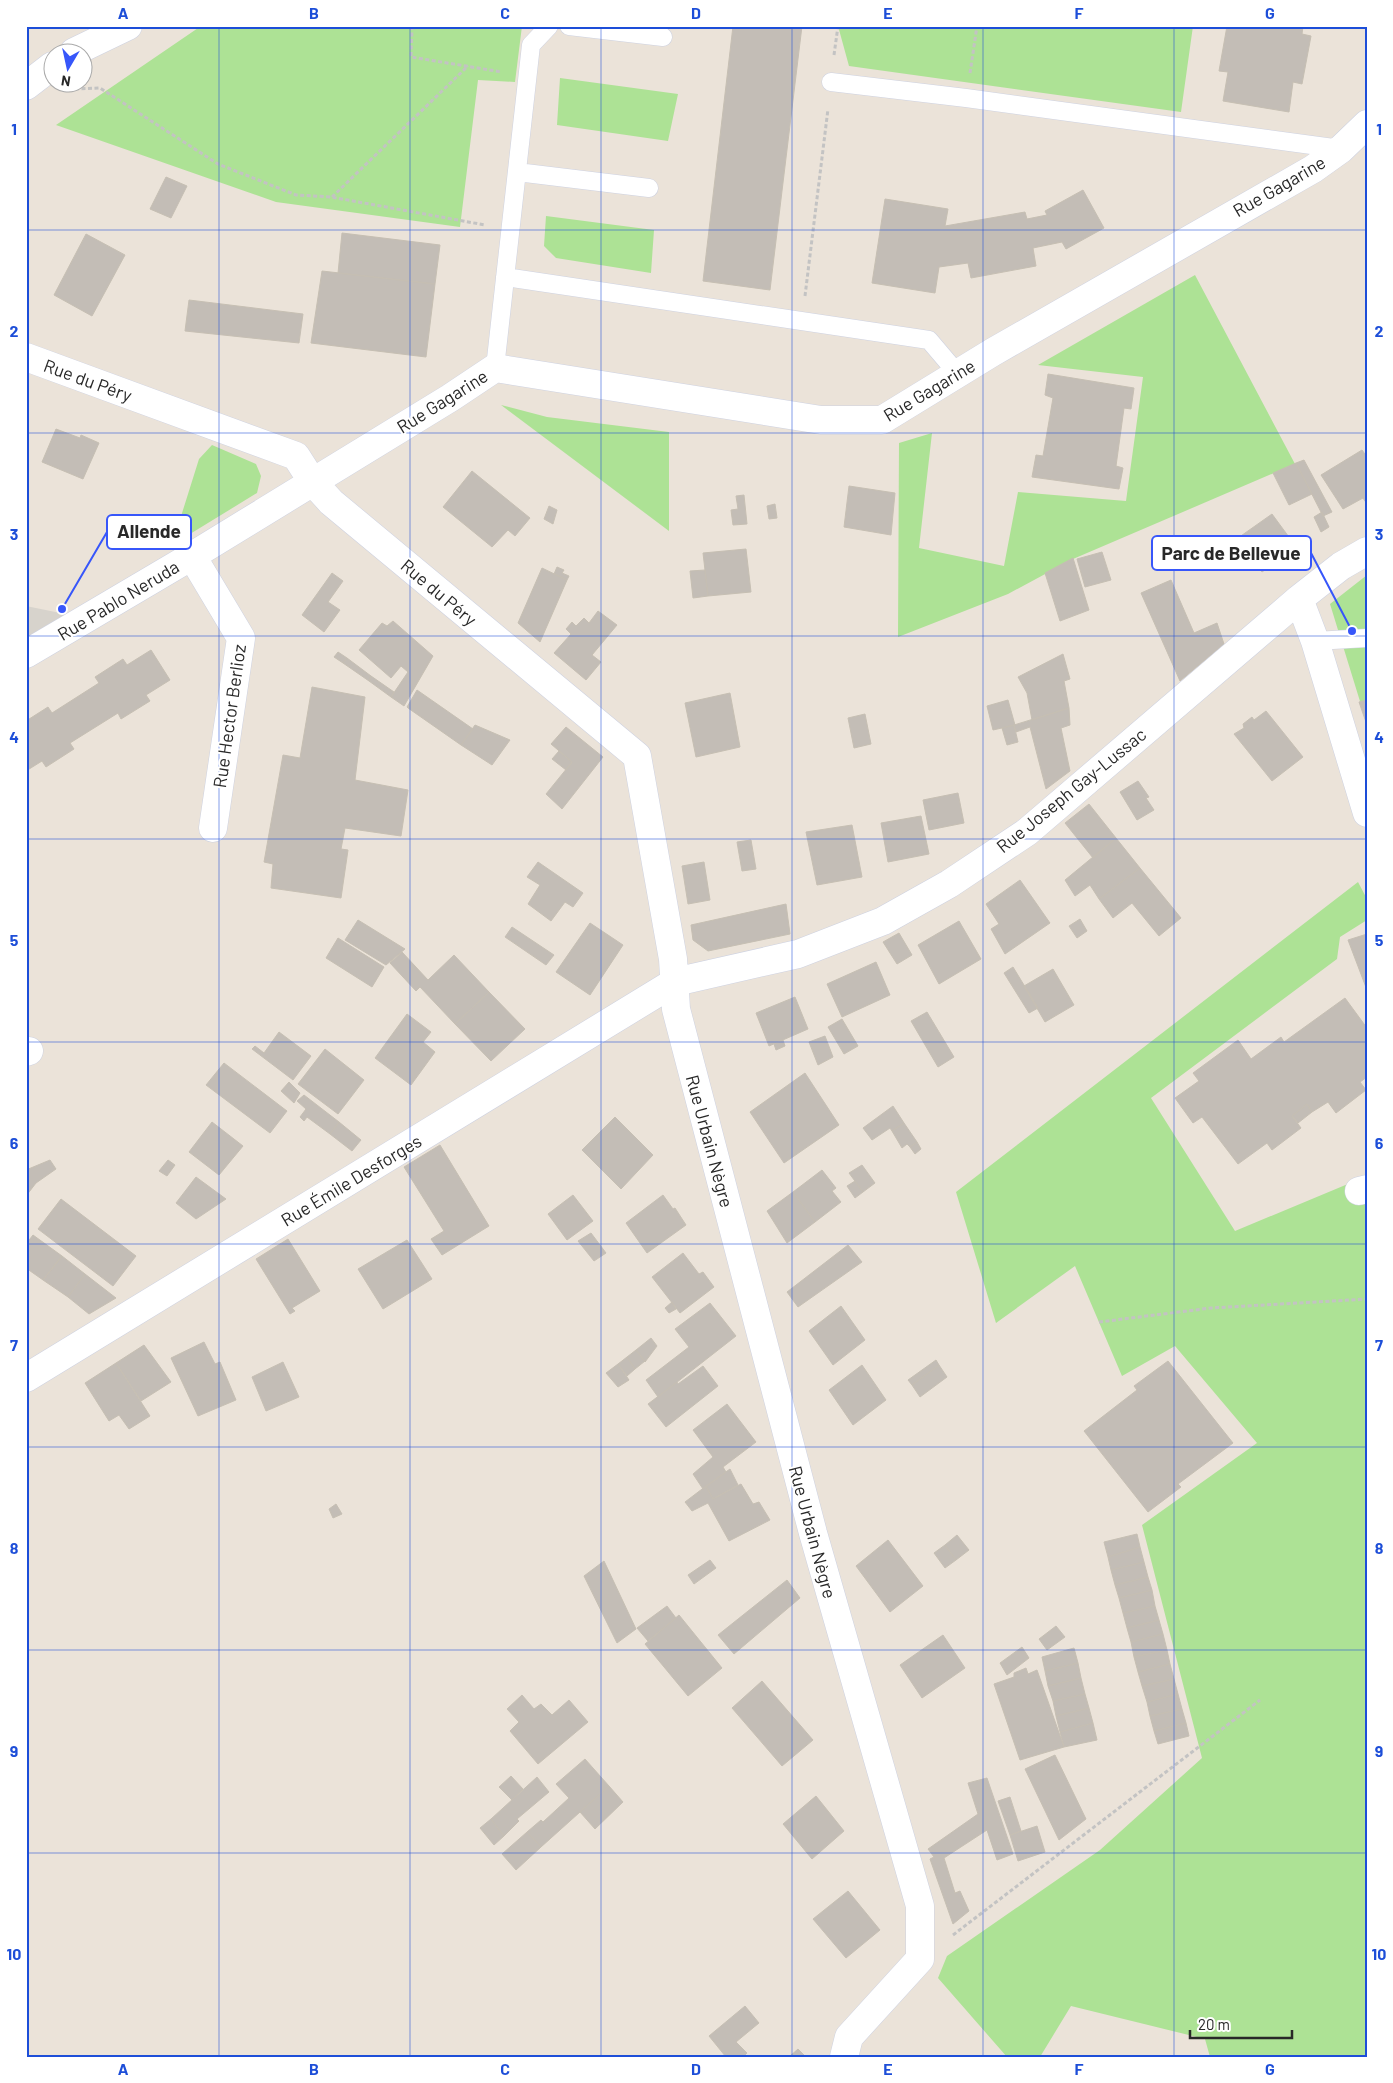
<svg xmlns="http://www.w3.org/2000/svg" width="1393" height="2083" font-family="Barlow,sans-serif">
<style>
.green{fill:#ade295}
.plaza{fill:#d7d3cc}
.building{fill:#c3bdb6;stroke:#c6bfb3}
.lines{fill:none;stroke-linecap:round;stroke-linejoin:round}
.lane-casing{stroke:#ced2e1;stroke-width:19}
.street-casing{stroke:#ced2e1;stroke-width:29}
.path{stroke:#c3c3c3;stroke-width:3;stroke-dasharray:4 2.5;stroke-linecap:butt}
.lane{stroke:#fff;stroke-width:18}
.street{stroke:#fff;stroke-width:28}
.grid{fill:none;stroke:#1d4ed8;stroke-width:1;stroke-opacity:0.55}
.labels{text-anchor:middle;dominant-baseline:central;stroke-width:4;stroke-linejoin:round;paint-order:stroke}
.street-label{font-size:18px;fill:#282828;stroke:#fff}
.leader{fill:none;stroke:#3756fa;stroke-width:2}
.callout-dot{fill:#3756fa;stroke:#fff;stroke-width:2}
.callout{fill:#fff;stroke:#3756fa;stroke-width:2}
.callout-label{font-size:19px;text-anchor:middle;font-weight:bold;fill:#282828}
.neatline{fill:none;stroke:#1d4ed8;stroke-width:2}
.grid-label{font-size:16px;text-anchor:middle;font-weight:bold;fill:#1d4ed8}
</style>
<rect width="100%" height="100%" fill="#ebe3d9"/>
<path class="green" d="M201 26H522L515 82 478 80 460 227 276 202 56 125Z
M838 26H1193L1181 112 849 66Z
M560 78 678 94 668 141 557 125Z
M546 216 654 230 651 273 556 258 544 246Z
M1195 275 1295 464 1073 559 1008 594 898 637 899 443 932 433 919 548 1004 566 1018 492 1126 501 1143 377 1038 365Z
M501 405 547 417 669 432V531Z
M212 445 256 464 261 476 257 493 172 545 199 459Z
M1367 575V724L1330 604Z
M1358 882 1367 899V920L1340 937 1337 959 1151 1098 1235 1231 1367 1176V2057H1210L1205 2039 1071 2006 1040 2057H1007L938 1978 947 1956 1100 1850 1202 1758 1142 1525 1257 1443 1175 1346 1122 1376 1075 1266 996 1323 956 1192Z"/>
<path class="plaza" d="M26 606 70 615 26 642Z"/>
<path class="building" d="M733 26H802L770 290 703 281Z
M1227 26H1303L1302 34 1311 36 1302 84 1293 82 1289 112 1223 101 1228 72 1219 71Z
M166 177 187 186 171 218 150 209Z
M1083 190 1104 228 1066 249 1062 242 1033 248 1036 266 971 278 968 263 939 267 935 293 872 283 885 199 948 209 945 226 1025 212 1027 219 1047 215 1045 211Z
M342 233 440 245 435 284 338 273Z
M86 234 125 255 92 316 54 295Z
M322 271 435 284 426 357 311 343Z
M189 300 303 314 299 343 185 331Z
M1048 374 1134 388 1131 409 1124 408 1116 466 1123 468 1119 489 1032 477 1036 455 1043 456 1053 398 1045 395Z
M56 429 80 438 81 435 99 443 83 479 42 462Z
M1362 450 1367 457V504L1363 498 1343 509 1321 475Z
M1304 460 1332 512 1323 516 1296 463Z
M1296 463 1312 494 1289 505 1273 473Z
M472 471 530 518 515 536 508 530 492 547 443 507Z
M849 486 895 493 891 535 844 527Z
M744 495 747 524 733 525 731 510 738 509 736 496Z
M775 504 777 518 769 519 767 506Z
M549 506 557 510 553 524 544 519Z
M1322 512 1329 527 1321 532 1314 517Z
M1272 514 1297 548 1262 572 1238 538Z
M746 549 751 592 708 596 703 553Z
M1102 552 1111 580 1085 587 1077 559Z
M1073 558 1089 610 1060 621 1045 573Z
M557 567 564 570 562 573 569 576 567 580 554 574Z
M542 568 567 580 540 642 518 623Z
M705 570 708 596 693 598 690 571Z
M332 573 343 581 328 602 340 610 324 632 302 615Z
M1171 580 1194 633 1217 623 1224 644 1180 681 1141 593Z
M598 611 617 625 592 655 601 662 586 680 554 653 571 634 566 629 572 622 576 626 584 618 589 623Z
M393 621 433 656 404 706 391 697 408 672 401 666 391 678 359 650 382 623 387 626Z
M151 650 170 680 146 695 150 701 121 719 118 713 70 743 74 749 46 767 42 761 26 771V721L48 707 52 713 99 683 95 677 123 659 127 665Z
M338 652 347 658 343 663 334 657Z
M1063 654 1070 679 1064 681 1069 708 1032 720 1027 693 1018 677Z
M347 658 371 676 369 681 343 663Z
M371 676 394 692 391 697 369 681Z
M312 687 365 697 355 780 408 790 401 836 345 828 341 849 348 850 341 898 271 888 273 864 264 862 283 755 300 758Z
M417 690 473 729 461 745 408 708 407 707Z
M730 693 740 747 696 757 685 703Z
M1008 700 1015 725 993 730 987 706Z
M1367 700V725L1359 702Z
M1069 708 1070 725 1061 728 1070 771 1046 789 1030 727 1016 732 1014 725Z
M1266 711 1303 757 1272 781 1234 734 1244 728 1243 724 1252 717 1254 720Z
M865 714 871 744 854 748 848 718Z
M475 725 510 740 492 765 461 745Z
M1014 725 1018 742 1007 745 1002 728Z
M566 727 603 757 562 809 546 794 572 762 551 744Z
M559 751 572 762 566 770 552 759Z
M1138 781 1149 797 1146 798 1154 810 1137 820 1120 792Z
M958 793 964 823 929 830 923 800Z
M1089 804 1116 838 1093 858 1065 823Z
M921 816 929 854 888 862 881 823Z
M852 825 862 877 817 885 806 832Z
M1116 838 1140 868 1099 899 1090 885 1075 896 1065 880Z
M751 840 756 869 742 871 737 842Z
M538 862 583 893 573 907 565 902 551 921 528 904 540 885 527 877Z
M704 862 710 900 688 904 682 866Z
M1140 868 1181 918 1159 936 1132 903 1113 918 1099 899Z
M1020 880 1050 923 1005 954 991 929 999 924 986 904Z
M786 904 790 934 708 951 693 940 691 925Z
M1080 919 1087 931 1077 938 1069 926Z
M358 920 405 949 386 965 345 940Z
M959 921 981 959 939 984 918 945Z
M590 923 623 945 590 995 556 972Z
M512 927 554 955 546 965 505 937Z
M899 933 912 955 897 964 883 942Z
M1367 934V990L1348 940Z
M338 938 384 967 372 987 326 958Z
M402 952 428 980 454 955 489 992 455 1024 420 987 416 991 390 963Z
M876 962 890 995 842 1017 827 984Z
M1013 967 1038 1008 1029 1013 1004 973Z
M1053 969 1074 1005 1045 1022 1024 986Z
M489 992 525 1029 491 1061 455 1024Z
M795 997 808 1029 769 1046 756 1013Z
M1345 998 1367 1028V1077L1360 1082 1366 1090 1336 1113 1328 1102 1312 1112 1307 1104 1292 1116 1301 1128 1272 1150 1267 1143 1238 1164 1202 1117 1193 1123 1175 1098 1199 1081 1193 1073 1238 1040 1251 1059 1281 1037 1284 1042Z
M927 1012 954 1057 938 1067 911 1021Z
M407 1014 431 1032 423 1042 435 1052 411 1085 375 1058Z
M842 1019 858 1046 844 1054 828 1027Z
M279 1032 311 1056 293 1080 252 1049 255 1046 264 1053Z
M825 1036 833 1057 818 1065 809 1042Z
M783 1040 785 1046 776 1050 774 1044Z
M325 1049 364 1080 338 1114 298 1084Z
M224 1063 287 1111 270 1133 206 1085Z
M805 1073 839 1125 784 1163 750 1112Z
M289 1082 300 1093 294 1103 281 1091Z
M304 1095 339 1122 330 1134 307 1117 304 1121 300 1117 306 1109 297 1101Z
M1307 1104 1312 1112 1298 1123 1292 1116Z
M893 1106 904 1123 892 1131 890 1128 872 1140 863 1128Z
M615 1117 653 1155 621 1189 582 1150Z
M212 1122 243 1146 219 1175 189 1152Z
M339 1122 361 1140 352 1151 330 1134Z
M904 1123 917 1142 910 1147 907 1144 902 1148 892 1131Z
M917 1142 921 1149 915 1154 910 1147Z
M440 1145 489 1226 442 1255 431 1239 444 1231 404 1167Z
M50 1160 56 1169 36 1183 26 1196V1170Z
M168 1160 175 1165 167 1176 159 1171Z
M862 1165 875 1183 863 1192 849 1173Z
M822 1170 836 1188 832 1191 841 1202 815 1222 793 1192Z
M196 1177 226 1199 196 1219 176 1203Z
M855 1181 863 1192 855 1198 847 1186Z
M793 1192 815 1222 787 1243 767 1211Z
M573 1195 593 1221 567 1240 548 1214Z
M663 1195 673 1209 675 1208 686 1225 647 1253 626 1223Z
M61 1199 136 1256 113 1286 38 1229Z
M591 1233 606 1253 594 1261 578 1241Z
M33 1235 62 1256 43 1280 26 1268V1244Z
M288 1239 320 1291 292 1308 295 1311 290 1314 256 1259Z
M407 1240 432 1279 383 1309 358 1269Z
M848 1245 862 1262 798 1307 787 1292Z
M683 1253 699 1274 703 1272 714 1287 680 1313 652 1277Z
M62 1256 85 1274 68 1297 43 1280Z
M85 1274 116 1298 89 1314 68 1297Z
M672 1302 676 1309 669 1313 665 1308Z
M710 1303 736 1336 658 1397 646 1380 689 1347 675 1329Z
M841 1306 865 1340 833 1365 809 1331Z
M651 1338 657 1346 645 1362 636 1350Z
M204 1342 215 1364 220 1362 236 1400 198 1416 171 1358Z
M144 1345 171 1382 141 1401 116 1363Z
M636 1350 645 1361 635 1369 627 1357Z
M627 1357 635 1369 627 1376 618 1364Z
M936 1360 939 1365 912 1385 908 1380Z
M1168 1361 1233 1443 1178 1484 1181 1487 1148 1512 1084 1431 1137 1390 1134 1386Z
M283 1362 299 1397 266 1411 252 1377Z
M116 1363 150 1416 129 1429 119 1415 109 1421 85 1383Z
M618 1364 629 1380 618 1387 606 1373Z
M862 1365 886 1400 853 1425 829 1390Z
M939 1365 947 1377 920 1397 912 1385Z
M703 1366 718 1386 666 1427 648 1404 677 1382 678 1384Z
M727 1404 756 1442 723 1467 726 1472 703 1489 693 1474 713 1457 693 1430Z
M730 1469 738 1485 713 1499 706 1486Z
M741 1484 753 1504 759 1502 770 1520 729 1541 708 1503 692 1511 685 1502 706 1486 713 1499Z
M336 1504 342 1514 333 1518 329 1509Z
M1137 1534 1140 1547 1108 1557 1104 1542Z
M957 1535 969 1550 956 1560 945 1545Z
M888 1540 923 1586 890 1612 856 1566Z
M945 1545 956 1560 945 1568 934 1553Z
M1140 1547 1144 1562 1111 1570 1108 1557Z
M710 1560 716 1568 694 1584 688 1575Z
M604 1561 636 1629 617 1643 584 1576Z
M1144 1562 1148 1577 1115 1585 1111 1570Z
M1148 1577 1152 1590 1119 1598 1115 1585Z
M787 1580 800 1598 734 1654 718 1635Z
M1152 1590 1155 1606 1123 1613 1119 1598Z
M667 1606 676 1618 648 1641 637 1628Z
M1155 1606 1159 1620 1127 1628 1123 1613Z
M679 1615 722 1668 688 1696 645 1644Z
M1159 1620 1163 1634 1131 1642 1127 1628Z
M1056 1626 1065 1637 1047 1650 1039 1639Z
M1163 1634 1167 1650 1134 1657 1131 1642Z
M943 1635 965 1668 922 1698 900 1665Z
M1022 1647 1029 1658 1007 1675 1000 1663Z
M1074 1648 1078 1663 1045 1671 1042 1657Z
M1167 1650 1170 1664 1138 1672 1134 1657Z
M1078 1663 1081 1678 1048 1686 1045 1671Z
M1170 1664 1174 1679 1142 1686 1138 1672Z
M1026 1668 1028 1674 1037 1670 1064 1747 1020 1760 994 1684 1014 1677V1673Z
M1081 1678 1085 1694 1053 1701 1048 1686Z
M1174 1679 1178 1694 1147 1702 1142 1686Z
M762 1681 813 1740 782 1766 732 1708Z
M1085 1694 1089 1708 1056 1716 1053 1701Z
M1178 1694 1182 1709 1150 1716 1147 1702Z
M522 1695 534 1709 541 1704 552 1715 569 1700 588 1722 538 1764 510 1731 519 1722 507 1709Z
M1089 1708 1093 1723 1060 1732 1056 1716Z
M1182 1709 1186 1723 1154 1731 1150 1716Z
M1093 1723 1097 1740 1064 1747 1060 1732Z
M1186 1723 1189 1736 1158 1744 1154 1731Z
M1055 1755 1086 1819 1059 1840 1025 1769Z
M585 1759 609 1786 541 1847 527 1832 541 1820 543 1822 569 1798 556 1784Z
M511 1776 523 1789 512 1800 499 1787Z
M537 1777 549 1792 517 1819 519 1821 504 1836 491 1819Z
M987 1778 1013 1854 997 1860 987 1830 944 1858 955 1893 960 1891 969 1911 953 1924 930 1859 934 1857 928 1849 978 1814 968 1783Z
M609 1786 623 1802 595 1829 580 1812Z
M816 1796 844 1831 812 1859 783 1824Z
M1010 1797 1021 1831 1010 1835 998 1801Z
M491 1819 504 1836 494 1845 480 1828Z
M1037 1826 1045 1852 1018 1861 1010 1835Z
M527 1832 541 1847 516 1870 502 1854Z
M848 1891 880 1930 846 1958 813 1919Z
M745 2006 759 2023 736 2042 747 2053 743 2057H726L709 2036Z
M798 2049 806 2057H789Z"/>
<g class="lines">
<defs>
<path id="lane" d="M569 26 663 37
M831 82 966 98 1341 149
M517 172 649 188
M505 277 929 340 957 373
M495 368 531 45 549 26
M1315 641 1367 638"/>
<path id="street" d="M74 52 128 26
M26 86 52 66
M26 357 296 456 312 481 331 502 637 756 673 959 676 1009 813 1533 920 1906V1959L849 2037 844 2057
M192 556 241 638 213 828
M1299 599 1315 641 1367 813
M26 654 192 556 450 398 495 368 821 420H882L993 352 1313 169 1341 149 1367 124
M26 1052 29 1051
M1359 1191 1367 1189
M26 1378 675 982 798 954 883 921 949 884 1027 832 1299 599 1341 566 1367 551"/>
</defs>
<use href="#lane" class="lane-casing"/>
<use href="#street" class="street-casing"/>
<path class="path" d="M412 26 411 57 502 72
M834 55 838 26
M970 73 977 26
M75 89 100 88 218 164 296 195 331 197 485 225
M332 197 468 66
M805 296 828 109
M1099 1322 1211 1308 1367 1299
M953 1935 1260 1700"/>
<use href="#lane" class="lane"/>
<use href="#street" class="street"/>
</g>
<path class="grid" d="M219 26V2057M410 26V2057M601 26V2057M792 26V2057M983 26V2057M1174 26V2057M26 230H1367M26 433H1367M26 636H1367M26 839H1367M26 1042H1367M26 1244H1367M26 1447H1367M26 1650H1367M26 1853H1367"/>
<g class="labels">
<g class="street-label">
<text transform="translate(1279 186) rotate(-30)">Rue Gagarine</text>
<text transform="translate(88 380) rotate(20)">Rue du Péry</text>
<text transform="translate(929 390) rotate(-31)">Rue Gagarine</text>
<text transform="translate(442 401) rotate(-32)">Rue Gagarine</text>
<text transform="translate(439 592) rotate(40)">Rue du Péry</text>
<text transform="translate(118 600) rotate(-31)">Rue Pablo Neruda</text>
<text transform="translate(229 716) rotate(-82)">Rue Hector Berlioz</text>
<text transform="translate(1071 790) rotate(-39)">Rue Joseph Gay-Lussac</text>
<text transform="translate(710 1141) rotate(75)">Rue Urbain Nègre</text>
<text transform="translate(351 1180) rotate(-31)">Rue Émile Desforges</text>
<text transform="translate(813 1532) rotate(75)">Rue Urbain Nègre</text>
</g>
</g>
<path class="leader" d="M62 609L107 532M1352 631L1311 553"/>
<g class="callout-dot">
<circle cx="62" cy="609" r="5"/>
<circle cx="1352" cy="631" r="5"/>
</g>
<g class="callout">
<rect x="107" y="515" width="84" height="34" rx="5"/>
<rect x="1152" y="536" width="159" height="34" rx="5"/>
</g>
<g class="callout-label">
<text x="149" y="538">Allende</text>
<text x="1231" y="560">Parc de Bellevue</text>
</g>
<rect width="1393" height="2083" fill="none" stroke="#ffffff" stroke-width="55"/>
<g transform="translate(68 68) rotate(189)"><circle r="24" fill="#ffffff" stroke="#a9a9a9"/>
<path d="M0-4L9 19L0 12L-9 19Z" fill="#3756fa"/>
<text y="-8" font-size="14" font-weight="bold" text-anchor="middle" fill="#282828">N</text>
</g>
<path d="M1190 2030v8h102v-8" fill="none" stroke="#282828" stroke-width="2.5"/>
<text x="1198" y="2030" font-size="15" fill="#282828" stroke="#ffffff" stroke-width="4" paint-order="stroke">20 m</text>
<rect x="28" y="28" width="1338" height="2028" class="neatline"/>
<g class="grid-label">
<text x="123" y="19">A</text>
<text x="314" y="19">B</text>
<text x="505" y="19">C</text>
<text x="696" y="19">D</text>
<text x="888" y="19">E</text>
<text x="1079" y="19">F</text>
<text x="1270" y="19">G</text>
<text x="14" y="135">1</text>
<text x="1379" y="135">1</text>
<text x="14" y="337">2</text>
<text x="1379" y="337">2</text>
<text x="14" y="540">3</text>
<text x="1379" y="540">3</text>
<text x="14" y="743">4</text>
<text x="1379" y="743">4</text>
<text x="14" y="946">5</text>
<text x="1379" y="946">5</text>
<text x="14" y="1149">6</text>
<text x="1379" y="1149">6</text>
<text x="14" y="1351">7</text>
<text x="1379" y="1351">7</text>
<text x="14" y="1554">8</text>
<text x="1379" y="1554">8</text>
<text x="14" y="1757">9</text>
<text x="1379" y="1757">9</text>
<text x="14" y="1960">10</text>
<text x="1379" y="1960">10</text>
<text x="123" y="2075">A</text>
<text x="314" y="2075">B</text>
<text x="505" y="2075">C</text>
<text x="696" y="2075">D</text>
<text x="888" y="2075">E</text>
<text x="1079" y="2075">F</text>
<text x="1270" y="2075">G</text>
</g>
</svg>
